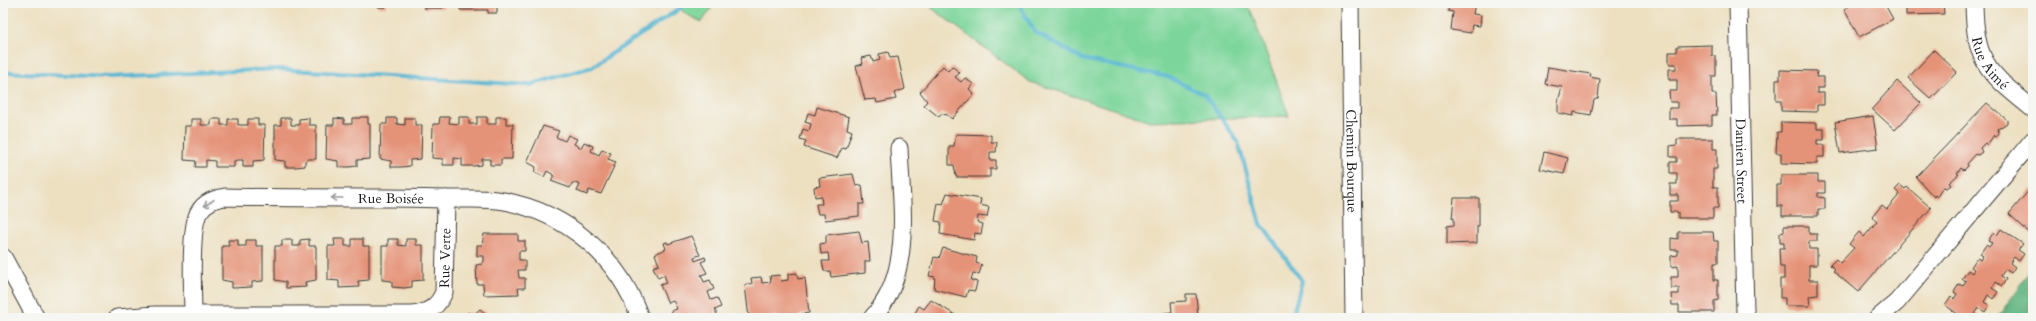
<svg xmlns="http://www.w3.org/2000/svg" width="2036" height="321" font-family="Cardo,serif">
<style>
.green{fill:#7cd59a;stroke:#4c785b}
.forest{fill:#65b682;stroke:#40694f}
.lines{fill:none;stroke-linecap:round;stroke-linejoin:round}
.stream{stroke:#53b5d2;stroke-width:4}
.building{fill:#e59378}
.minor-casing{stroke:#3b3935;stroke-width:19}
.minor{stroke:#fff;stroke-width:17}
.oneway{stroke:#999}
.labels{text-anchor:middle;dominant-baseline:central;stroke-width:3;stroke-linejoin:round;paint-order:stroke}
.street-label{font-size:14px;fill:#1c1c1c;stroke:#f6f6f2}
</style>
<rect width="100%" height="100%" fill="#f6f6f2"/>
<filter id="ink" filterUnits="userSpaceOnUse"><feTurbulence type="fractalNoise" baseFrequency=".025" numOctaves="2"/><feDisplacementMap in="SourceGraphic" scale="8" xChannelSelector="R" yChannelSelector="G"/><feConvolveMatrix kernelMatrix="1 2 1 2 8 2 1 2 1" color-interpolation-filters="sRGB"/></filter>
<filter id="wash" filterUnits="userSpaceOnUse"><feTurbulence type="fractalNoise" baseFrequency=".012" numOctaves="4" result="noise"/><feDisplacementMap in="SourceGraphic" scale="16" xChannelSelector="R" yChannelSelector="G"/><feGaussianBlur stdDeviation="0.9" result="paint"/><feColorMatrix in="noise" values="0 0 0 0 0 0 0 0 0 0 0 0 0 0 0 0 0 1.4 0 .05"/><feComposite in="paint" operator="in"/></filter>
<g filter="url(#wash)">
<rect width="100%" height="100%" fill="#ede0c1"/>
<path class="green" d="M677 3H715L702 22 684 13Z
M925 3H1245L1251 11 1289 116 1150 121 1030 82Z"/>
<path class="forest" d="M2033 268V318H1997Z"/>
<g class="lines">
<path class="stream" d="M1018 3 1035 32 1082 59 1168 77 1205 95 1238 142 1261 224 1302 281 1292 318
M3 72 109 77 277 69 529 85 592 67 688 3"/>
</g>
<g id="blocks">
<path class="building" d="M378 3H386V7H378Z
M424 3H443V8H424Z
M460 3H497V13H488V10H460Z
M1449 3H1475L1473 14 1481 15 1480 26 1472 25 1471 33 1451 30 1453 12 1448 11Z
M1855 3H1884L1893 19 1859 37 1844 9Z
M1906 3H1943L1944 14 1906 15Z
M1712 45V56H1716V76H1712V94H1716L1717 115H1712V125L1677 126V119H1669V108H1677V102H1670L1669 91H1677V80H1669V69H1676V64H1669V52H1677V46Z
M1934 50 1957 72 1931 99 1908 78Z
M888 52 890 58 898 57 905 89 894 93 896 99 877 103 876 99 865 100 856 66 863 64 861 58 871 56 873 62 880 60 879 54Z
M943 66 948 71 952 66 960 73 955 77 961 82 965 78 973 84 969 89 974 94 952 119 946 114 945 115 942 113 939 117 924 105 927 101 920 92Z
M1548 67 1591 74 1590 77 1600 79 1598 98 1594 100 1591 115 1574 112 1573 116 1558 113V102L1562 87 1545 84Z
M1780 70 1817 71 1816 77H1824V88H1817V93H1824V105H1817V112L1781 111V101H1776V80H1780Z
M1897 81 1921 103 1895 130 1872 109Z
M1987 103 2007 120V123L1998 129 1999 133 1996 137 1994 135 1987 145 1985 143 1980 148 1982 152 1978 155 1976 154 1967 164 1968 166 1964 170 1961 168 1957 173 1959 174 1949 183 1951 185 1947 188 1943 187 1937 197 1935 195 1934 197 1916 177Z
M817 107 849 117 847 129 852 131 846 149 842 148 837 158 804 147 806 141 800 139 803 129 809 131 811 124 805 122 808 113 815 115Z
M1873 116 1878 148 1840 153 1835 122Z
M360 117H368V124H370V159L357 160V166L349 167H338V161L326 159 327 125H334V118L344 119V124H352V118H360Z
M440 117H450L449 123 459 124V117H469V124H477V117H487V124H496V117H506V124H513L512 159H501V165H490V159H482V165L473 166H462V159L454 158V165H443V159L432 158 433 124H439Z
M281 118H291V125H299V119L309 118V125H316V159H308L305 161V166L296 167H285V161L275 160V125H281Z
M387 118H397V124L405 125V118H415V125H422L421 159 410 160V166L402 167H391V161L380 159 381 124H387Z
M191 119H201V125H211V119H221V125H228V119H238V125H248V119H258V125H265L264 160 253 161V167H243V160H238L234 161V167H215V161L206 160V167H195L196 161 184 160 185 126H191Z
M1781 122 1817 123V129H1824V140H1817V145H1824V157H1817V164L1781 163V153H1776L1777 132H1781Z
M543 126 559 131 556 137 565 141 568 135 577 139 574 144 581 148 584 142 593 146 591 151 599 155 602 149 611 153 608 159 616 162 601 194 589 190 587 195 577 191 580 185 575 183H572L570 188 551 181 554 175 547 171 544 177 534 172 536 167 527 162Z
M956 134 991 135V142H997L996 152H990V160H996V169H990V177H956L954 165H949V146H954Z
M1677 139H1713V149H1717V169H1713V187H1718V208H1713V218H1678V212H1670V201H1678V195H1670V184H1677V173H1670V162H1677V157H1670V146L1677 145Z
M1544 152 1568 158 1564 174 1540 169Z
M853 174 856 186 862 185 864 204H859V216L825 220 824 214H818L816 204H822L821 196 815 197 814 187 820 186 819 178Z
M1781 175H1818V182H1825V193H1818V197L1825 198V209H1818V216H1782V206H1777V185H1781Z
M1900 185 1905 189 1907 187 1931 208 1858 292 1833 271 1835 269 1830 265 1836 259 1840 263 1854 248 1849 244 1859 232 1864 237 1877 221 1872 217 1882 205 1887 209 1900 194 1895 190Z
M2033 188V236L2009 214 2030 189Z
M947 193 981 199 980 205 989 207 987 217 978 216 977 222 983 224 981 234 975 233 974 240 940 234 941 222 935 221 938 203 943 204Z
M1454 198H1479V226H1477V243L1447 244V226L1454 225V218H1452Z
M1784 226H1809V234H1817V241H1809V249H1817V265H1809V280H1818V295L1809 296 1810 306H1787L1785 305V298H1780V279H1784V267H1780L1779 248H1784V243H1780V233L1784 232Z
M2001 229 2023 244 2018 250 2024 254 2019 261 2014 257 2010 263 2015 267 2011 273 2005 269 2001 276 2006 279 2002 286 1996 282 1992 288 1998 292 1993 299 1988 295 1984 302 1989 305 1985 312 1979 308 1975 314 1981 318H1963L1945 305 1951 296 1954 299 1957 294 1954 292 1959 284 1963 286 1966 281 1962 279 1968 270 1972 273 1974 269 1971 267 1977 258 1980 260 1983 256 1980 254 1986 245 1989 247 1992 243 1988 241 1994 232 1997 235Z
M859 231 862 243 868 242 870 261H865V273L831 277 830 271H824L822 261H829L828 253 821 254 820 244 826 243V235Z
M1678 232H1713L1714 241H1718V263H1714V280H1718V300L1714 301V312H1679V305H1672L1671 294H1679V288H1671V277H1678V266L1671 267V256L1678 255V250H1671V238L1678 239Z
M484 234H518V241H525V251H519V260H525V270H518L519 278H525V288H518L519 294 484 295 483 284H477L476 265 482 264 484 261V256H477V245H482Z
M691 236 700 255 694 257 695 261 705 257 706 260 701 262 707 273 701 275 704 282 710 280 714 289 708 292 711 300 717 298 721 307 715 310 718 317 715 318H674L671 311 677 309 675 304 673 301 668 303 660 285 666 283V280L664 275 658 278 653 267 659 265 655 254 666 249 664 243 667 242 668 244Z
M309 239V246H316V280L305 282 306 287 286 288V282L275 280V246H282V240H292V246H300V240Z
M334 239H345V246H352V239H363V246H369V280L358 281 359 287 339 288V281L328 280V246H335Z
M388 239H398V245L406 246V239H416V245H423V280L412 281V287L404 288 392 287V281L382 280V246H388Z
M228 240H238V246H246V240H256V246H263V281L252 282V287L232 288V282L222 280V246H229Z
M943 248 977 257 976 263 982 265 979 274 973 273 971 280 977 282 975 291 968 290 966 297 934 289 935 277 929 276 934 257 939 258Z
M797 273 798 279 805 278 809 313 802 314V315L799 316V318H779L775 316 770 317V318H749L745 285 752 284 751 278 761 277 762 283 771 282 770 276 780 275 781 281 788 280V274Z
M1186 294H1196L1198 318H1164V313L1172 312 1171 302 1186 301Z
M931 300 960 318H912L919 306 924 309Z
M480 309 491 318H463L468 312 472 316Z"/>
</g>
</g>
<g filter="url(#ink)">
<use href="#blocks" fill-opacity="0" stroke="#3b3935" stroke-width="1"/>
<g class="lines">
<defs>
<g id="minor">
<path id="s1" d="M1350 3 1354 318"/>
<path id="s2" d="M1738 3 1745 311 1747 318"/>
<path id="s3" d="M1974 3C1975 64 1988 72 2033 109"/>
<path d="M3 257 36 318"/>
<path id="s4" d="M193 315C193 294 189 228 199 212 205 202 214 199 225 197 279 198 334 198 389 198 412 198 435 199 458 199 473 199 489 198 504 201 567 213 619 257 640 318"/>
<path id="s5" d="M117 318 155 315H413C428 313 438 307 444 292L446 199"/>
<path d="M872 318C914 274 901 203 899 148"/>
<path d="M1878 318 1897 302 2033 140"/>
</g>
</defs>
<use href="#minor" class="minor-casing"/>
<use href="#minor" class="minor"/>
</g>
<defs><path id="oneway-shaft" d="M-6 0H5M1.5-3L5.5 0L1.5 3" fill="none" stroke-width="1.6" stroke-linecap="round" stroke-linejoin="round"/></defs>
<g class="oneway">
<use href="#oneway-shaft" transform="translate(337 198) rotate(-180)"/>
<use href="#oneway-shaft" transform="translate(209 203) rotate(147)"/>
</g>
</g>
<g class="labels">
<g class="street-label">
<text stroke="none"><textPath href="#s3" startOffset="64">Rue Aimé</textPath></text>
<text stroke="none"><textPath href="#s1" startOffset="158">Chemin Bourque</textPath></text>
<text stroke="none"><textPath href="#s2" startOffset="158">Damien Street</textPath></text>
<text stroke="none"><textPath href="#s4" startOffset="301">Rue Boisée</textPath></text>
<text stroke="none"><textPath href="#s5" startOffset="371">Rue Verte</textPath></text>
</g>
</g>
<rect width="2036" height="321" fill="none" stroke="#f6f6f2" stroke-width="16"/>
</svg>
